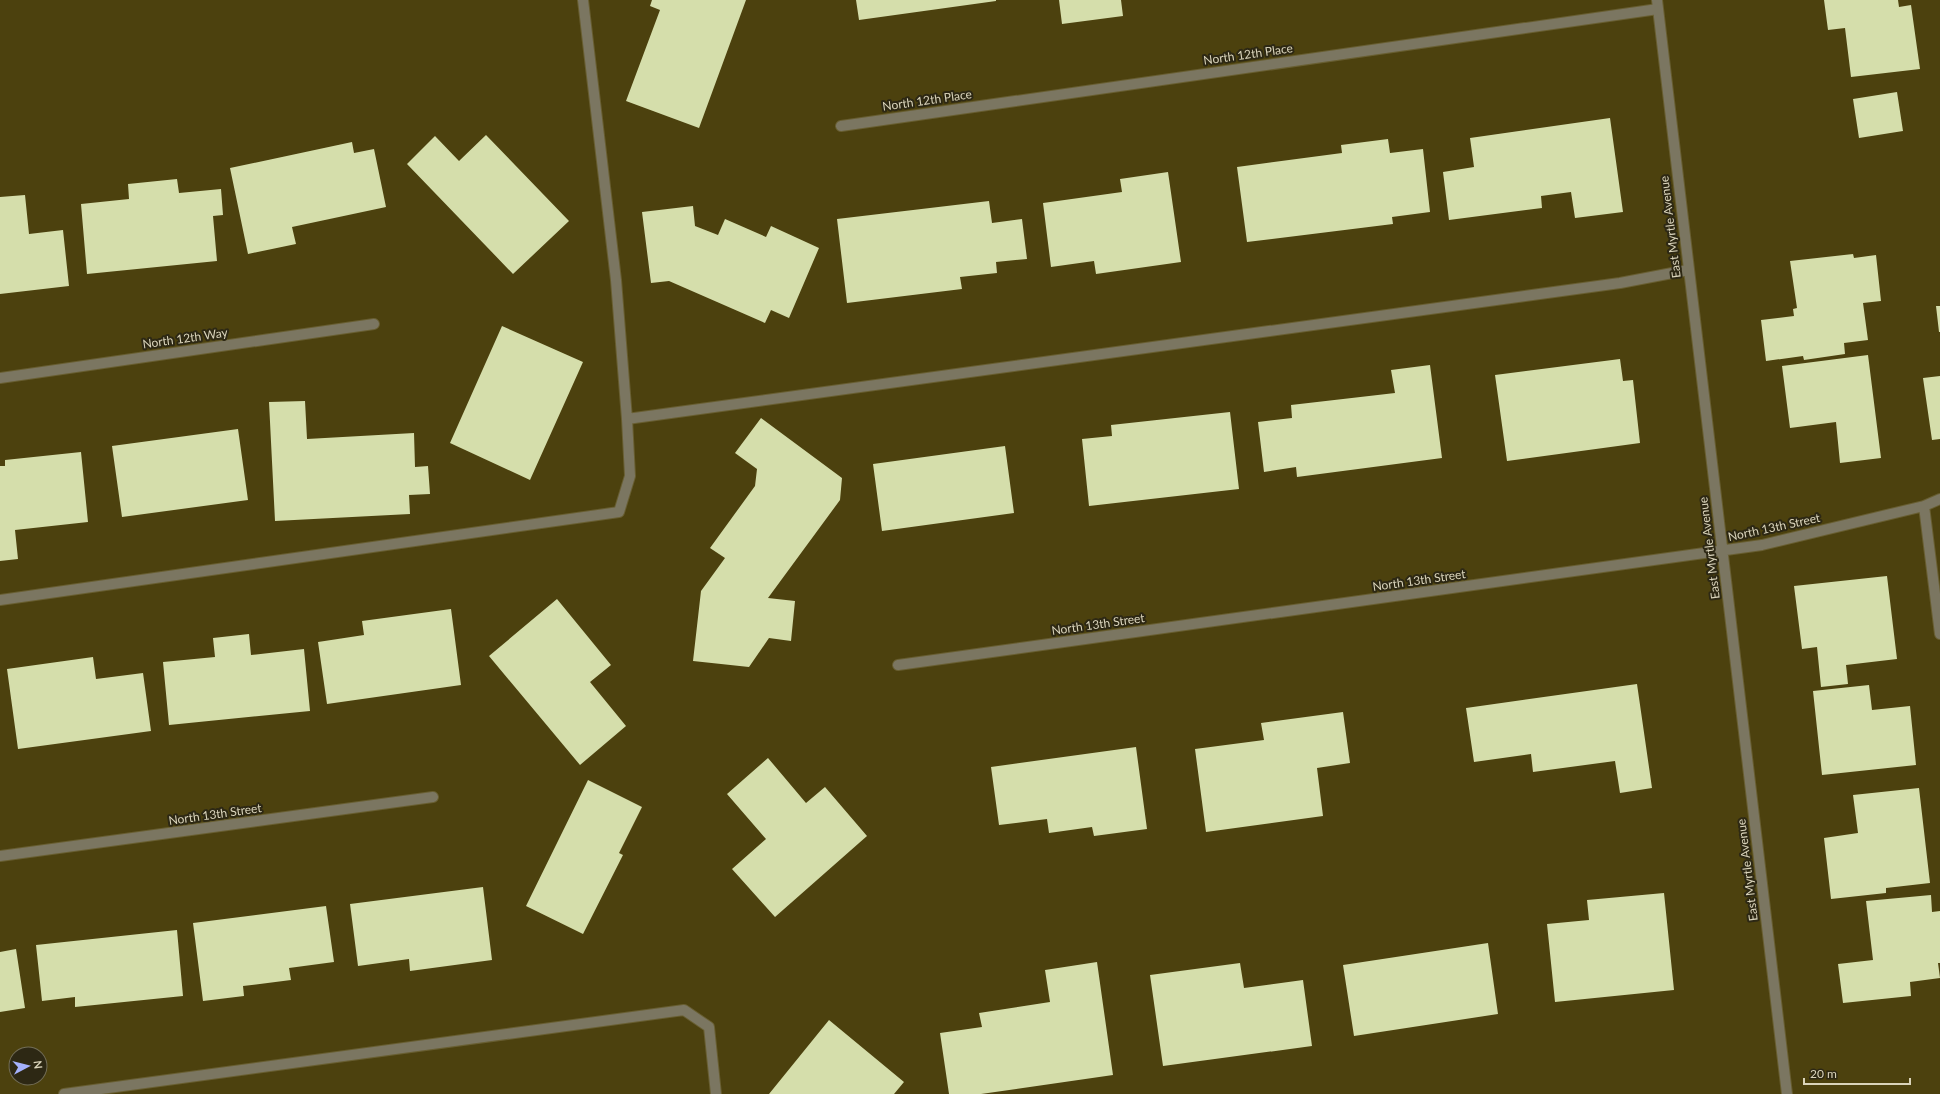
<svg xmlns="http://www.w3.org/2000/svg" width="1940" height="1094" font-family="Lato,sans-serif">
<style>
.building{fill:#d5deab}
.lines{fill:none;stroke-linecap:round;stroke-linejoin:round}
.minor-casing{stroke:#685e31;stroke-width:12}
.minor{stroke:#7b7661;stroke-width:10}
.labels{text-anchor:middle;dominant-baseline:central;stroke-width:4;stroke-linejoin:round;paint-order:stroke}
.street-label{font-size:12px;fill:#dad4bb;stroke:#2d2814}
</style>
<rect width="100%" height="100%" fill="#4c410e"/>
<path class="building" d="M652 0H746L699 128 626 101 660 10 650 6Z
M856 0H996V1L859 20Z
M1059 0H1121L1123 16 1062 24Z
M1824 0H1898L1899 7 1911 5 1920 69 1851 77 1845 28 1828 30Z
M1897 92 1903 131 1859 138 1853 99Z
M1610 118 1623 212 1575 218 1571 192 1541 196 1542 208 1449 220 1443 172 1474 167 1470 138Z
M486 135 569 221 513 274 407 164 435 136 459 161Z
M1388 139 1390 153 1423 149 1430 212 1392 217 1393 224 1247 242 1237 167 1342 153 1341 145Z
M352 142 354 153 374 149 386 207 292 227 296 244 248 254 230 168Z
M1168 172 1181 262 1096 274 1094 261 1051 267 1043 203 1122 192 1120 179Z
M177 179 179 193 221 189 223 215 213 216 217 261 87 274 81 204 129 199 128 184Z
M25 195 29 234 63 230 69 286 0 294V197Z
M989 201 992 223 1022 219 1027 259 996 262 997 273 960 277 962 289 847 303 837 219Z
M693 206 695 226 718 235 725 219 766 237 771 226 819 248 789 318 771 310 765 323 669 281 651 283 642 212Z
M1853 254 1854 258 1876 255 1881 301 1863 303 1868 340 1844 343 1845 354 1804 360 1803 356 1766 361 1761 320 1794 316 1793 309 1797 308 1790 261Z
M1936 306H1940V332H1939Z
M502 326 583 362 530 480 450 443Z
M1868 355 1881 458 1840 463 1836 422 1790 428 1782 366Z
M1620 359 1623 381 1633 380 1640 443 1507 461 1495 375Z
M1430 365 1442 458 1297 477 1296 467 1264 472 1258 422 1292 418 1291 405 1395 393 1391 370Z
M1940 376V439L1932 440 1923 378Z
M305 401 307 439 414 433 415 467 428 466 430 494 409 495 410 514 275 521 269 402Z
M1230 412 1239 489 1089 506 1082 439 1112 436 1111 425Z
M761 418 842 478 840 500 768 598 795 601 791 641 769 638 749 667 693 661 701 591 725 558 710 548 755 486 757 469 735 453Z
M238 429 248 500 122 517 112 446Z
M1005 446 1014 513 882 531 873 464Z
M81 452 88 522 15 530 18 559 0 561V466H5V460Z
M1887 576 1897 659 1846 665 1848 684 1821 687 1817 647 1802 649 1794 586Z
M557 599 611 665 590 682 626 726 580 765 489 656Z
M451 609 461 685 327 704 318 642 364 635 362 621Z
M249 634 251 655 304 649 310 711 169 725 163 662 215 657 213 638Z
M93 657 96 679 143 673 151 731 18 749 7 669Z
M1637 684 1652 788 1620 793 1615 761 1533 772 1531 754 1474 762 1466 708Z
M1869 685 1872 710 1910 706 1916 765 1822 775 1813 691Z
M1343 712 1350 763 1317 768 1323 816 1206 832 1195 749 1264 740 1261 723Z
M1136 747 1147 829 1094 836 1092 827 1049 833 1047 819 999 825 991 767Z
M768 758 806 803 825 787 867 836 775 917 732 869 766 839 727 794Z
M588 780 642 807 619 853 623 855 583 934 526 906Z
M1919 788 1930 883 1886 888V893L1831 899 1824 838 1858 833 1853 795Z
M483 887 492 960 410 971 409 959 358 966 350 904Z
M1664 893 1674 990 1555 1002 1547 924 1589 920 1587 900Z
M1931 895 1932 912 1940 911V963H1938L1940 978 1910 982 1911 996 1843 1003 1838 964 1873 960 1866 901Z
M326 906 334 962 289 968 291 980 243 986 244 996 203 1001 193 923Z
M177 930 183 996 75 1007V997L42 1001 36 945Z
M1488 943 1498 1014 1354 1036 1343 965Z
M16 949 25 1008 0 1012V952Z
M1097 962 1113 1075 981 1094H949L940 1033 982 1027 979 1013 1050 1002 1045 970Z
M1240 963 1244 988 1303 980 1312 1046 1163 1066 1150 975Z
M829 1020 904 1082 894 1094H769Z"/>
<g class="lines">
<defs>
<path id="minor" d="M1657 0 1787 1094
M841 126 1658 9
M0 378 374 324
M627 419 1620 283 1688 270
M1924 506 1940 634
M0 600 619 512 630 476 627 419 616 280 583 0
M898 665 1762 545 1924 506 1940 499
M0 856 433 797
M64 1094 684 1010 709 1027 716 1094"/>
</defs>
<use href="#minor" class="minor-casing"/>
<use href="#minor" class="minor"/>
</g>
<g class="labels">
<g class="street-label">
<text transform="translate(1248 54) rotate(-8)">North 12th Place</text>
<text transform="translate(927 100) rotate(-8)">North 12th Place</text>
<text transform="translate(1670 227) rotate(-97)">East Myrtle Avenue</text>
<text transform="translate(185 338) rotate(-8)">North 12th Way</text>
<text transform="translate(1774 527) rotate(-12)">North 13th Street</text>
<text transform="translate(1709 548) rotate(-97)">East Myrtle Avenue</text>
<text transform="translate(1419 580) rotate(-8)">North 13th Street</text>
<text transform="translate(1098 624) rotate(-8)">North 13th Street</text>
<text transform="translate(215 814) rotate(-8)">North 13th Street</text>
<text transform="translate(1747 870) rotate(-97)">East Myrtle Avenue</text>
</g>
</g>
<g transform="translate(28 1066) rotate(83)"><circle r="19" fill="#2d2814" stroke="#726d57"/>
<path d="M0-3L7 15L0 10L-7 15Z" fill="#a4b1fc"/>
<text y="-6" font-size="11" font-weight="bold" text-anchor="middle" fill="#dad4bb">N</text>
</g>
<path d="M1804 1078v6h106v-6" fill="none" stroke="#dad4bb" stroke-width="2"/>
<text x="1810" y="1078" font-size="12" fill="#dad4bb" stroke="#2d2814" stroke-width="3" paint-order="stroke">20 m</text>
</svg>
